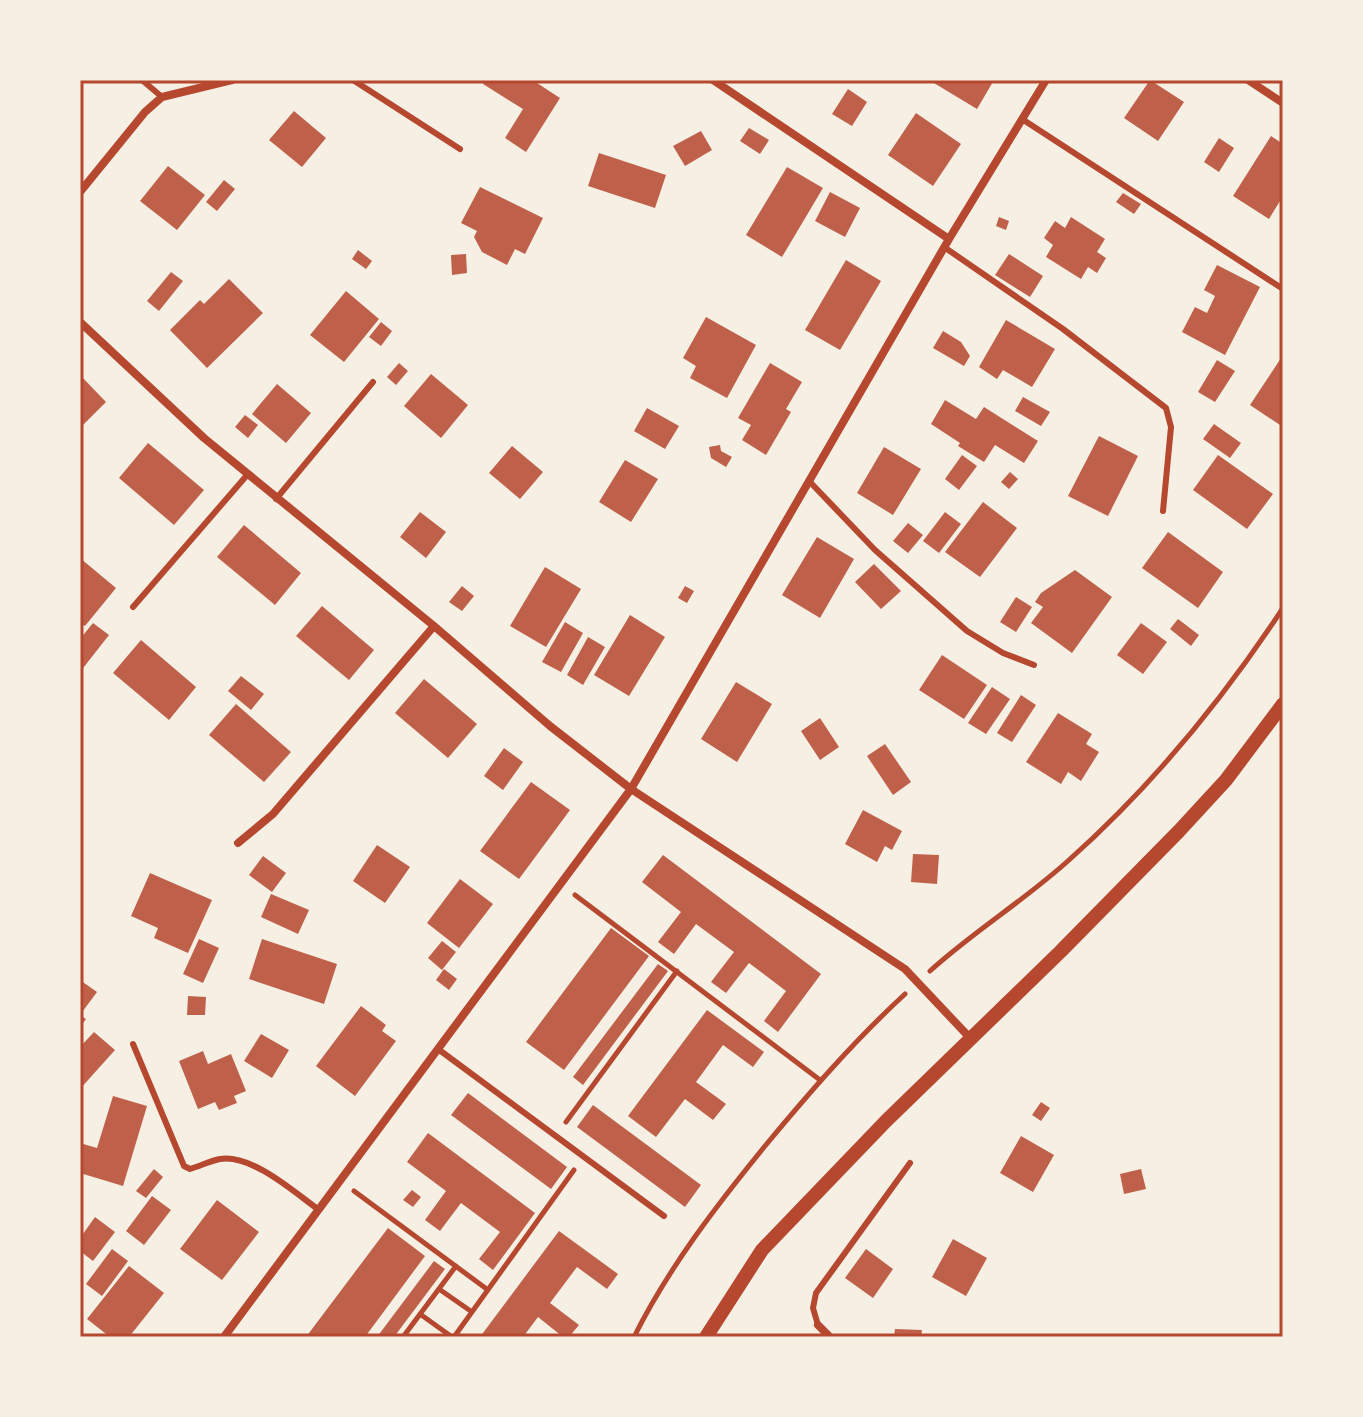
<svg xmlns="http://www.w3.org/2000/svg" width="1363" height="1417" font-family="Quicksand,sans-serif">
<style>
.building{fill:#bf614a}
.lines{fill:none;stroke-linecap:round;stroke-linejoin:round}
.path{stroke:#b5482f;stroke-width:5}
.service{stroke:#b5482f;stroke-width:6}
.minor{stroke:#b5482f;stroke-width:8}
.tertiary{stroke:#b5482f;stroke-width:14}
.neatline{fill:none;stroke:#b5482f;stroke-width:3}
</style>
<rect width="100%" height="100%" fill="#f6efe4"/>
<path class="building" d="M485 80H539L537 83 560 98 526 152 505 138 523 109 483 84Z
M929 80H994L977 109Z
M1150 80 1184 102 1158 141 1124 118Z
M848 89 867 102 852 126 832 114Z
M294 111 326 138 302 167 269 140Z
M916 113 961 144 933 186 888 155Z
M749 128 769 140 760 154 740 141Z
M701 131 712 150 685 166 673 146Z
M1271 136 1283 144V196L1269 219 1233 196Z
M1219 138 1234 148 1219 172 1204 162Z
M599 153 666 175 655 208 588 186Z
M168 166 205 195 177 230 140 201Z
M787 167 823 188 782 257 746 235Z
M224 180 235 189 217 211 206 202Z
M480 187 543 218 525 254 515 249 507 265 482 252 474 237 477 231 461 223Z
M830 192 860 208 845 237 815 221Z
M1123 193 1141 204 1134 214 1116 202Z
M999 217 1009 221 1006 230 996 226Z
M1071 217 1105 239 1097 252 1106 258 1097 273 1088 267 1081 279 1046 257 1053 245 1044 238 1055 221 1065 228Z
M358 250 372 261 366 269 352 259Z
M466 254 467 273 452 275 451 255Z
M1009 254 1043 276 1030 297 995 275Z
M846 260 881 281 840 350 805 330Z
M1217 265 1260 287 1225 355 1182 332 1195 307 1207 313 1215 296 1204 290Z
M171 272 183 281 159 311 147 301Z
M229 279 263 313 207 368 170 330 200 300 204 304Z
M346 291 379 319 344 362 310 335Z
M706 317 756 345 727 398 690 378 696 366 683 358Z
M1006 320 1055 349 1032 387 1003 370 997 379 979 367Z
M381 322 392 331 381 346 369 337Z
M943 331 961 342 970 356 964 366 933 348Z
M1283 355V427L1250 405Z
M1217 360 1235 371 1215 402 1198 392Z
M399 363 408 371 396 385 387 377Z
M770 363 802 382 786 409 791 412 766 455 742 440 751 425 738 418Z
M431 374 468 405 441 438 404 406Z
M80 375 106 402 80 428Z
M277 384 311 413 286 443 252 414Z
M1023 397 1050 412 1041 426 1015 411Z
M945 400 976 419 984 407 1038 441 1024 463 995 445 984 462 958 446 960 443 931 424Z
M647 408 679 426 665 449 634 431Z
M245 415 258 425 248 438 235 427Z
M1214 424 1241 443 1230 458 1203 439Z
M1099 436 1138 456 1108 516 1068 496Z
M148 443 204 490 174 525 119 478Z
M720 445 721 451 732 457 726 467 711 458 709 447Z
M512 446 543 472 520 499 489 473Z
M884 447 921 469 893 515 857 493Z
M962 455 977 466 959 490 945 479Z
M1218 455 1273 494 1247 529 1193 490Z
M625 460 658 479 631 522 599 502Z
M1010 472 1018 479 1009 489 1001 482Z
M983 502 1017 528 980 577 945 552Z
M420 512 446 532 426 558 400 537Z
M945 512 961 524 939 553 923 541Z
M908 523 923 535 908 553 893 541Z
M244 525 301 573 275 605 217 557Z
M1168 532 1223 572 1198 608 1142 568Z
M817 537 854 559 820 618 782 595Z
M80 558 116 588 85 626 80 623Z
M874 564 901 591 881 609 855 582Z
M545 567 581 589 546 647 510 626Z
M1075 570 1112 597 1072 653 1031 623 1043 607 1035 602 1041 593Z
M462 586 474 596 462 611 449 602Z
M685 586 694 591 687 603 678 598Z
M1016 597 1032 607 1016 632 1000 622Z
M322 606 374 650 349 680 296 636Z
M630 615 665 637 629 696 594 675Z
M1178 619 1199 635 1191 646 1170 629Z
M565 622 583 633 561 672 542 662Z
M93 623 109 635 80 672V639Z
M1141 623 1167 642 1143 674 1117 655Z
M588 637 605 647 583 685 567 675Z
M141 640 196 687 169 720 113 673Z
M942 655 987 685 964 719 919 690Z
M241 676 264 694 251 710 228 691Z
M424 679 477 724 448 758 395 713Z
M736 682 772 704 737 762 701 739Z
M992 687 1010 699 986 734 968 723Z
M1021 695 1036 705 1012 742 997 733Z
M236 704 291 752 264 782 209 735Z
M1058 713 1092 734 1086 744 1099 752 1081 781 1068 772 1061 784 1026 762Z
M820 718 839 747 820 760 801 731Z
M885 744 911 782 893 795 867 756Z
M504 748 523 762 503 790 484 776Z
M531 782 570 810 519 879 480 851Z
M863 810 902 831 892 850 885 846 877 862 845 844Z
M377 845 410 867 385 903 353 881Z
M913 854 939 855 937 884 911 882Z
M663 855 821 974 778 1032 764 1021 786 991 749 963 726 993 711 982 734 952 696 924 674 954 658 942 681 912 642 882Z
M263 856 286 873 272 892 249 875Z
M150 873 212 900 188 953 154 938 158 928 131 916Z
M460 879 493 904 459 948 427 923Z
M271 894 309 910 298 934 261 917Z
M611 928 649 956 564 1070 526 1042Z
M199 939 219 948 203 983 183 974Z
M262 939 337 964 324 1004 249 979Z
M442 941 456 952 442 970 428 958Z
M658 964 668 971 583 1085 573 1077Z
M444 969 457 979 449 990 436 980Z
M80 980 97 992 80 1015 86 1019 80 1027Z
M188 996 206 997 205 1015H187Z
M361 1006 386 1025 382 1031 396 1041 355 1096 316 1066Z
M707 1010 764 1052 753 1067 723 1045 696 1082 726 1104 713 1120 685 1099 656 1137 628 1116Z
M94 1032 115 1050 80 1089V1047Z
M261 1034 289 1050 272 1078 244 1061Z
M203 1051 208 1064 231 1054 246 1091 234 1096 237 1103 219 1110 215 1102 198 1109 179 1061Z
M468 1093 567 1167 551 1189 451 1115Z
M113 1096 147 1106 123 1186 80 1173V1143L97 1148Z
M1041 1102 1050 1108 1041 1121 1032 1115Z
M593 1105 701 1185 685 1207 577 1127Z
M428 1133 535 1213 493 1270 479 1259 500 1232 461 1203 440 1231 425 1220 446 1191 407 1162Z
M1021 1136 1054 1155 1033 1192 1000 1173Z
M154 1169 163 1177 146 1198 136 1191Z
M1141 1169 1146 1189 1124 1194 1120 1174Z
M412 1190 421 1197 413 1207 403 1200Z
M152 1196 171 1210 144 1245 126 1231Z
M217 1200 259 1232 222 1280 180 1249Z
M95 1217 115 1232 93 1261 80 1251V1238Z
M388 1228 425 1256 365 1337H306Z
M559 1231 618 1274 607 1289 577 1267 550 1303 579 1325 569 1337H563L538 1317 523 1337H480Z
M953 1239 987 1258 966 1296 932 1277Z
M112 1249 128 1261 102 1296 86 1284Z
M866 1249 893 1269 873 1298 845 1278Z
M434 1261 445 1269 394 1337H377Z
M129 1266 164 1293 129 1337H110L87 1319Z
M895 1329 922 1330 921 1337H894Z"/>
<g class="lines">
<path class="path" d="M575 895 820 1080
M930 971C974 931 1025 900 1069 860 1151 787 1223 699 1283 608
M566 1122 677 971
M354 1191 488 1290
M439 1289 472 1312
M420 1314 452 1337
M403 1337 456 1266
M454 1337 574 1170
M634 1337C669 1267 716 1206 765 1146 809 1093 854 1041 905 994"/>
<path class="service" d="M142 80 162 97
M353 80 460 149
M1022 119 1283 289
M944 247 1063 329 1166 408 1171 427 1163 511
M810 482 875 550 967 631 1003 653 1034 665
M276 499 373 382
M133 607 248 474
M133 1044 184 1166 190 1169C200 1166 210 1161 220 1159 252 1154 294 1192 319 1210
M438 1049 664 1216
M818 1325 813 1308 816 1293 910 1163"/>
<path class="minor" d="M713 80 949 239
M1248 80 1283 103
M80 192 145 112 162 97 232 80
M80 322 204 438 434 626 550 726 631 789 905 969 971 1039
M238 843 273 814 434 626
M818 1325 830 1337
M224 1337 631 789 949 239 1046 80"/>
<path class="tertiary" d="M706 1337 762 1250 886 1121 1061 951 1179 831 1226 780 1283 704"/>
</g>
<rect width="1363" height="1417" fill="none" stroke="#f6efe4" stroke-width="164"/>
<rect x="82" y="82" width="1199" height="1253" class="neatline"/>
</svg>
